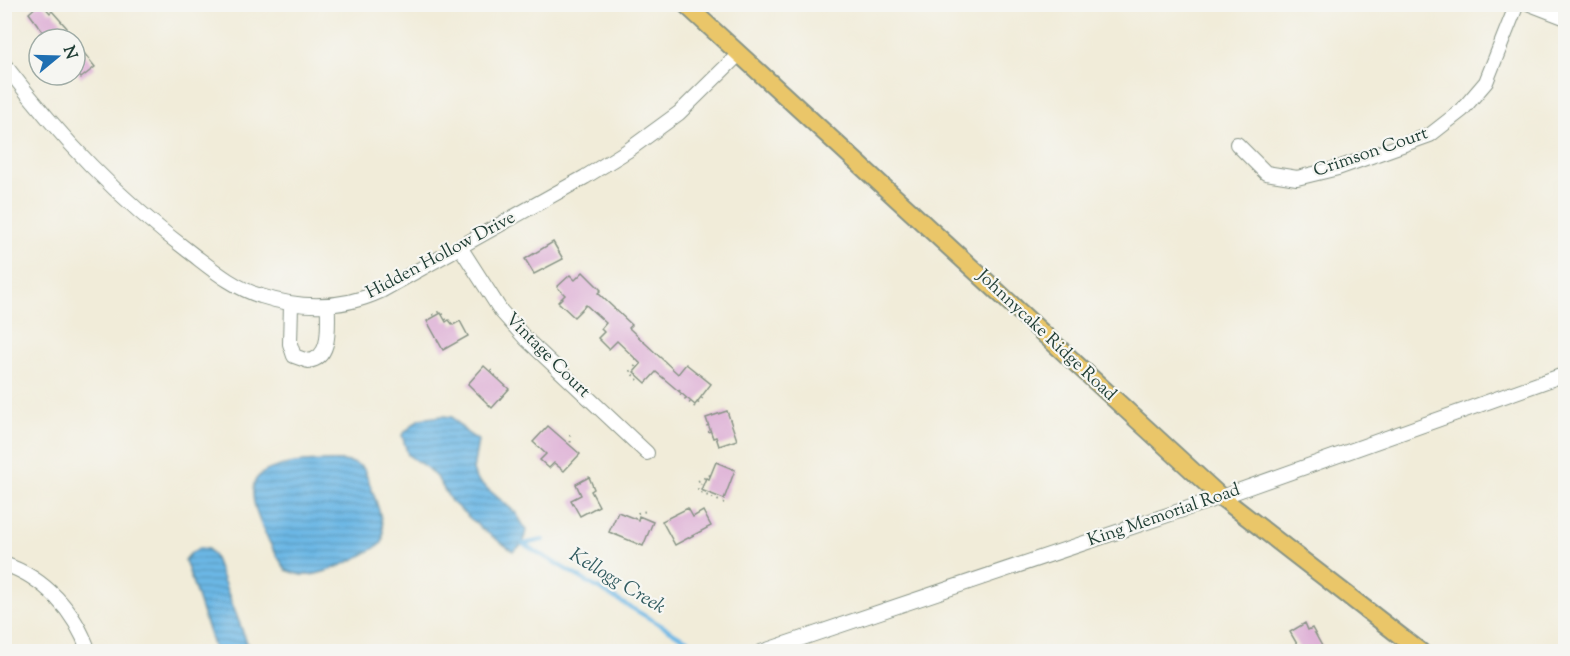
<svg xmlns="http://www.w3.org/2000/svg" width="1570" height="656" font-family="'Sorts Mill Goudy',serif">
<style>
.water{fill:url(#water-rules);stroke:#467a8c;stroke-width:1.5}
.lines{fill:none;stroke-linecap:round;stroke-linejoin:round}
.stream{stroke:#6cb7e5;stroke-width:4}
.building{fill:#dfb3d7}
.minor-casing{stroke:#889486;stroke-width:16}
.major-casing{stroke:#889486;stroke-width:20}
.path{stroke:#889486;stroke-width:2;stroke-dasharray:1.5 4.5;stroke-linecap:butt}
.minor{stroke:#fff;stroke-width:14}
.major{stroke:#eac669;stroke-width:16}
.labels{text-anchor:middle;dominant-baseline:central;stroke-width:4.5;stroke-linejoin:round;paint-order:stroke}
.street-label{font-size:18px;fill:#1f3d34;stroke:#f6f6f2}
.water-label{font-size:20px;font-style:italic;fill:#325c60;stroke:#f6f6f2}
</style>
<defs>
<pattern id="water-rules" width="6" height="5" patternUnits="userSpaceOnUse" patternTransform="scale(1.5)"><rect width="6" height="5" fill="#6cb7e5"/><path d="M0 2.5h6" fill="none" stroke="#5896ba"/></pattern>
</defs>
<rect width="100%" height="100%" fill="#f6f6f2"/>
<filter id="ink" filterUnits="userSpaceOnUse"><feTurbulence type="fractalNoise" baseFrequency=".0167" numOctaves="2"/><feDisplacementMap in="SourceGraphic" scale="12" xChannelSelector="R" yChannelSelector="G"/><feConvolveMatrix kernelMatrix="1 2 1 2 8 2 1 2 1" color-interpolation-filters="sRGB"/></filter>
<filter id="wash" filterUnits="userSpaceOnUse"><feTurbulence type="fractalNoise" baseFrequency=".008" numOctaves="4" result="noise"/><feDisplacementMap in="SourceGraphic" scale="24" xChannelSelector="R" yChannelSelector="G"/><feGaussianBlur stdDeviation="1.35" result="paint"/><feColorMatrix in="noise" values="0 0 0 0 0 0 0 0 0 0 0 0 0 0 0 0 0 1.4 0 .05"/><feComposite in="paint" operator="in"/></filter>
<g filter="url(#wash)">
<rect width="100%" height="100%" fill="#f1ecd9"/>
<path class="water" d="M443 416 452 417 467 433 478 440 473 470 476 479 516 513 526 530 523 544 513 551 482 529 451 501 438 479 427 468 408 455 402 435 419 419Z
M303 462C322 462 350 456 364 469 371 488 387 523 382 543 365 555 330 573 309 575 301 576 293 573 286 570 274 552 239 494 259 476 270 466 290 464 303 462Z
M199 548 208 549 214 556 250 651H215L185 560 190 554Z"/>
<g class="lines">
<path class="stream" d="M543 540 523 544 681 637 715 652"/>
</g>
<g id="blocks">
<path class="building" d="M39 4H42L50 13 52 11 67 28 55 39H48L29 13Z
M75 42 95 67 81 78 75 70Z
M553 242 563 259 534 274 525 259Z
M583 272 601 290 598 293 632 325 629 328 678 374 686 364 711 384 695 405 656 372 646 383 634 372 641 364 617 341 609 349 598 338 604 332 601 329 606 323 586 305 574 317 558 302 565 295 557 287 570 275 575 280Z
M441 313 446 322 449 320 453 325 460 321 468 336 443 350 427 321Z
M484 366 509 389 492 408 468 384Z
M727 411 737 440 719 446 716 437 713 438 706 418Z
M548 426 580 454 564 471 554 463 549 468 540 460 546 454 533 442Z
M716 462 735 470 724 499 701 490 706 478 709 479Z
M589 477 594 489 591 491 599 506 580 516 571 500 581 495 576 484Z
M688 508 693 517 703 511 711 526 675 545 662 521Z
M618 512 638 520 639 516 653 522 643 546 609 532Z
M1305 623 1308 630 1312 628 1323 648 1316 651H1301L1290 632Z"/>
</g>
</g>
<g filter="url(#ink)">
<use href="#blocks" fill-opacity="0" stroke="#889486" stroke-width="1.5"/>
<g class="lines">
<defs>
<path id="minor" d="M1530 4 1566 18
M4 64C60 137 117 198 191 253 212 269 234 288 261 296 301 309 342 309 381 291L585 177 627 151 679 113 739 54
M1237 144 1266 173 1297 178 1338 168 1430 135 1462 110 1486 82 1517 4
M460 247 501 311 526 339 647 453
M291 304 290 344 294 356 308 361C333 358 327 324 328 305
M4 564C45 578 75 611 89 652
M761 652 1221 497 1566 374"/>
<path id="major" d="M685 4 1221 497 1421 652"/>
</defs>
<use href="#minor" class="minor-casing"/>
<use href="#major" class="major-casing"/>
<path class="path" d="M433 315 441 311 447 321
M491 370 497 378
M638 380 630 372 639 362
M680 390 678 393 695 407 704 396
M707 425 710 435H712
M570 435 571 447
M698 481 710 475
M701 483 698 489 699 492 724 503
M634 518 638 513 647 511"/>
<use href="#minor" class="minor"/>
<use href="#major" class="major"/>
</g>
</g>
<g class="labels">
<g class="street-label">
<text transform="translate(1371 153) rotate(-19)">Crimson Court</text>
<text transform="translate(441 256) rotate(-28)">Hidden Hollow Drive</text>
<text transform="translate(1046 336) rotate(43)">Johnnycake Ridge Road</text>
<text transform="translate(547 356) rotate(45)">Vintage Court</text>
<text transform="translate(1164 516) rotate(-19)">King Memorial Road</text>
</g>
<g class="water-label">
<text transform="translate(617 582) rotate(31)">Kellogg Creek</text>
</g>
</g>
<rect width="1570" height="656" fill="none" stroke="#f6f6f2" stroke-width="24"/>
<g transform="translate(57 57) rotate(71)"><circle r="28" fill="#f6f6f2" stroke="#a0aca6" stroke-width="1.5"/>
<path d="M0-4.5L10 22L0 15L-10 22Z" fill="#1f6fb2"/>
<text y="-9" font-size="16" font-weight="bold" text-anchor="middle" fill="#1f3d34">N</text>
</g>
</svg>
